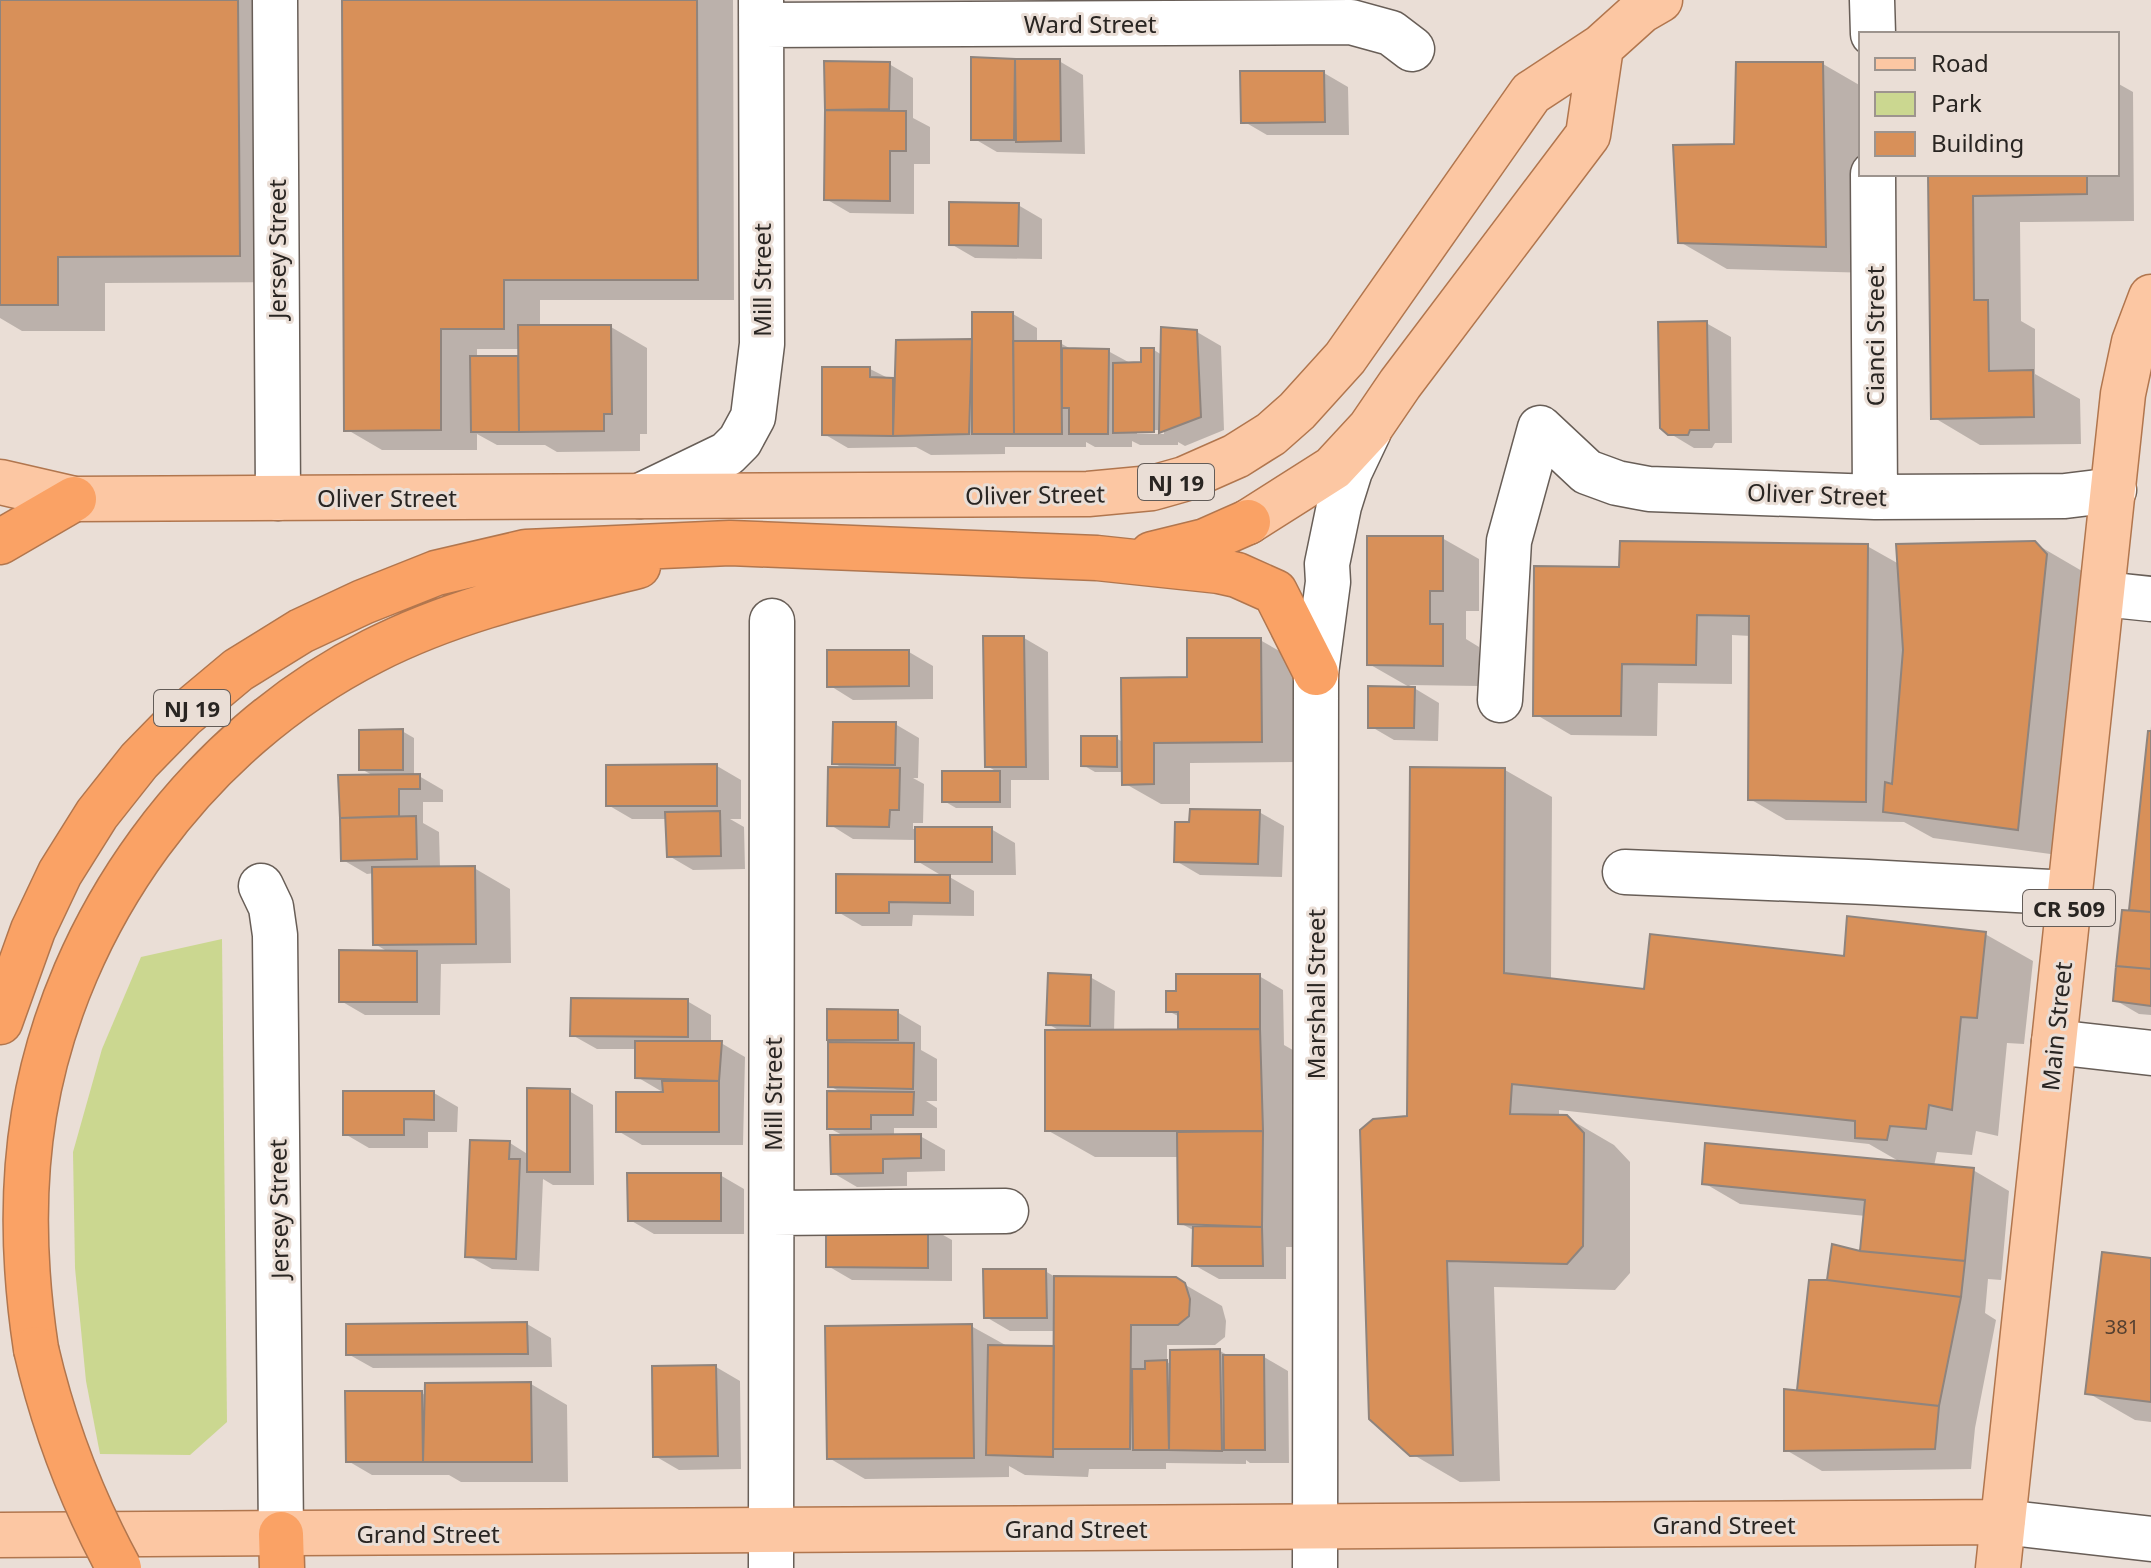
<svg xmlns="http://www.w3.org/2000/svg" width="2151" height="1568" font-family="'Noto Sans',sans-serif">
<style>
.green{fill:#cbd790}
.shadow{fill:#0003;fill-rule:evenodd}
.building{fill:#d89059;stroke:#8f847d;stroke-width:2}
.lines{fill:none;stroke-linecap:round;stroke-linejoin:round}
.minor-casing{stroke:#685e57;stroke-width:47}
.major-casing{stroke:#b1764e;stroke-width:47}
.highway-casing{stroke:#b1764e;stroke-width:47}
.minor{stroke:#fff;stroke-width:44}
.major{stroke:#fcc7a3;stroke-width:44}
.highway{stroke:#faa265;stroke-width:44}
.highway-bridge-casing{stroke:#b1764e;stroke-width:47;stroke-linecap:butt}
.highway-bridge{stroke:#faa265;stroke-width:44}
.labels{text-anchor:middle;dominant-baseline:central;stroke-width:6;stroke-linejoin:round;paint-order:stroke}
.number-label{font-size:20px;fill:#554030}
.shield{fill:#eaded6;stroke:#635c58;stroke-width:2}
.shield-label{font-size:22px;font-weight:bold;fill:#292522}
.street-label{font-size:24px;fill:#292522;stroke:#eaded6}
</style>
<rect width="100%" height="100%" fill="#eaded6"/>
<path class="green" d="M222 939 227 1422 190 1455 100 1454 86 1381 75 1268 73 1152 102 1049 141 957Z"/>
<path class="shadow" d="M0 0H284L286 282 105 283V331H22L0 318Z
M344 0H733L734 300H540V327H611L647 348V434H640V451L557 452 545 445H497L477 434V450H382L346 429ZM477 349H520V359L477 358Z
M973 59 1059 61 1083 75 1085 154 997 152 973 138Z
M826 63 889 64 913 78V118L930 127V164H914V214L850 213 826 199Z
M1823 64 1861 86V174L1873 273 1727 269 1680 242 1736 146Z
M1324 73 1348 87 1349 135H1267L1243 121Z
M2117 83 2133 92 2134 221 2020 222 2021 321 2035 329V374L2080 399 2081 444 1980 445 1933 417 1930 174H2117Z
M1018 205 1042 219V259L975 258 951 244Z
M1013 314 1037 328V343H1060L1073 350 1108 351 1132 364H1143L1154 350 1162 355 1197 332 1221 346 1224 430 1185 446 1178 442V445H1140L1132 441V447H1095L1086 442V447H1005V454L931 455 916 447 848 448 824 434 870 369 896 382 972 341 974 342ZM1137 430H1164V434H1137Z
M1706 323 1731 337 1732 443H1715L1712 448H1694L1669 433Z
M1442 538 1479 559V611H1466V639L1479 647V686L1409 685 1439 703 1438 741 1394 740 1370 726 1411 688 1369 664Z
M2034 543 2082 571 2065 856 1933 838 1904 822 1786 820 1750 799 1751 636 1732 635V684L1658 683 1657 736 1571 735 1535 714 1621 569 1867 546 1899 564Z
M1024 638 1048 652 1049 780H1011V808H956L944 801 999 773 987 766Z
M1260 640 1297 661V762L1190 763V804H1161L1124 783V772H1095L1083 765 1116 738 1124 743 1189 679Z
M909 652 933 666V699L853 700 829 685Z
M895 724 919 738 918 778H913L924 784 923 823H913V829H991L1015 843 1016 875H946L974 891V916L913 915 912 926H862L838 912 944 877 917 861V840L853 839 829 824 846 770 834 763Z
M2151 726V1015L2139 1014 2115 1000 2139 913 2131 909Z
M402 731 414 738V776H419L443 790V802H423V823L439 832 440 868H474L510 889 511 963 441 964 440 1015H365L341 1001 390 953 375 944V873L367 874 343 860 340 777 374 776 361 769Z
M717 766 741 780V819H730L744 827 745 869 693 870 669 856 668 819H632L608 805Z
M1505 770 1552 797 1551 980 1646 991 1985 934 2033 961 2024 1044 2007 1043 1998 1136 1976 1131 1972 1155 1937 1152 1934 1166 1973 1170 2009 1191 2001 1280 1988 1279 1985 1313 1996 1320 1975 1428 1971 1469 1822 1471 1786 1450 1799 1393 1811 1282H1829L1860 1253 1866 1216 1740 1204 1704 1183 1902 1163 1869 1144 1559 1110V1117H1566L1614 1145 1630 1162V1273L1615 1290 1494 1287 1500 1481 1460 1482 1412 1454 1409 1118Z
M1259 812 1284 826 1282 877 1200 875 1176 861 1191 824Z
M1259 976 1283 990 1284 1045 1307 1058 1298 1247H1286V1279H1219L1194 1265 1195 1231 1180 1223 1179 1157H1095L1047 1130 1062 1032 1048 1024 1090 977 1115 991 1114 1032 1186 1031 1180 1028V1017L1168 1011Z
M687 1001 711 1015V1043H721L745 1057 743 1145H642L618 1131 666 1094 637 1077V1049H597L572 1035Z
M897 1012 921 1026V1050L937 1059V1101H926L937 1108V1128H894V1137L920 1136 945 1150V1171L907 1172V1186L857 1187 833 1173 846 1137 829 1128 842 1093 830 1086 839 1044 829 1038Z
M569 1091 593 1105 594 1185H553L543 1179 539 1271 492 1269 467 1255 510 1143 529 1155Z
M434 1093 458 1107 457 1132H428V1148H369L345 1134Z
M720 1175 744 1189V1234H654L630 1220Z
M927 1226 952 1240V1281L852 1280 828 1266Z
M2151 1260V1422L2135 1420 2088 1393Z
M1045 1271 1057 1278 1175 1279 1222 1306 1226 1321 1225 1337 1215 1345H1167V1362L1172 1365 1220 1351 1231 1357H1264L1288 1371 1289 1463H1250L1246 1460V1464L1166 1463V1469H1089L1088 1477 1025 1475 1009 1466V1477L865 1479 829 1458 971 1326 1009 1347 1056 1348V1331H1010L986 1317Z
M527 1324 551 1338 552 1367 373 1368 348 1354Z
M716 1367 740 1381 741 1469 679 1470 655 1456Z
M531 1384 567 1405 568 1482H461L449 1475H372L348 1461 422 1393 426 1396Z"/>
<path class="building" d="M0 0H238L240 256 58 257V305H0Z
M342 0H697L698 280H504V329H441V430L344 431Z
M971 57 1015 59 1014 140H971Z
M1015 59H1060L1061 141 1016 142Z
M824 61 890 62 889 109 825 110Z
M1736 62H1823L1826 247 1678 243 1673 145 1734 144Z
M1240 71H1324L1325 122 1241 123Z
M825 110 906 111V151H890V201L824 200Z
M1928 174H2087V194L1973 196 1974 300H1988L1989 371 2033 370 2034 417 1931 419Z
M949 202 1019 203 1018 246 949 245Z
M972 312H1013L1014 434H972Z
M1707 321 1709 430H1690L1688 435H1668L1660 428 1658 322Z
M518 325H611L612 414H604V431L519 432Z
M1161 327 1197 330 1201 417 1159 433Z
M972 339 969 434 893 436 896 340Z
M1013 341H1061L1062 434H1014Z
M1062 348 1109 349 1108 434H1069V408H1062Z
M1141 348H1154V432L1113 433V363L1141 362Z
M470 356H518L519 432H471Z
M822 367H870V377L893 378V436L822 435Z
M1367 536H1443V591H1430V624H1443V666L1367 665Z
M1620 541 1868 544 1866 802 1748 800 1749 616 1697 615 1696 665 1622 664 1621 716H1533L1534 566 1619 567Z
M2035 541 2047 554 2018 830 1883 812 1885 782 1892 784 1903 650 1896 544Z
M983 636H1024L1026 767H985Z
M1187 638H1261L1262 742 1154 743V784L1122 785 1121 678 1187 677Z
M827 650H909V686L827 687Z
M1368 686 1415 687 1414 728H1368Z
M833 722H896L895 765 832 764Z
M403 729V770H359V730Z
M2148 731H2151V912L2129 910Z
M1081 736H1117V767L1081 766Z
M717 764V806H606V765Z
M828 767 900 768 899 810H890L889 827 827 826Z
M1410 767 1505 768 1504 973 1644 989 1650 934 1844 956 1847 916 1986 932 1977 1018 1961 1017 1952 1110 1929 1105 1926 1129 1890 1126 1887 1140 1855 1138V1121L1512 1084 1510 1114 1567 1115 1584 1133 1583 1246 1567 1264 1447 1261 1453 1455 1410 1456 1369 1419 1360 1130 1373 1119 1407 1116Z
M942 771H1000V802H942Z
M420 774V789H399V816L340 818 338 775Z
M1190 809 1260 810 1258 864 1174 862 1175 822H1189Z
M720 811 721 856 667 857 665 812Z
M416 816 417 859 341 861 340 818Z
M915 827H992V862H915Z
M475 866 476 944 373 945 372 867Z
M836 874 950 875V903L889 902V913H836Z
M2122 910 2151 912V969L2116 966Z
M339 950 417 951V1002H339Z
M2116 966 2151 969V1006L2113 1001Z
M1048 973 1091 975 1090 1026 1046 1025Z
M1176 974H1260V1029H1178V1012H1166V991H1176Z
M571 998 688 999V1037L570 1036Z
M827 1009 898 1010V1040H827Z
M1260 1029 1263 1131H1045V1030Z
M635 1041H722L719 1081 635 1078Z
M828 1042 914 1043 913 1089 828 1087Z
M662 1081H719V1132H616V1092H663Z
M527 1088 570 1089V1172H527Z
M343 1091H434V1120L404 1119V1135H343Z
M827 1091 914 1092 913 1115H871V1129H827Z
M1263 1131 1262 1227 1178 1224 1177 1132Z
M921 1134V1158L883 1159V1173L831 1174 830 1135Z
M470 1140 510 1141 509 1159H520L516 1259 465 1257Z
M1705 1143 1974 1168 1965 1261 1860 1251 1865 1200 1702 1184Z
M627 1173H721V1221H628Z
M826 1224H928V1268L826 1267Z
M1193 1226 1262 1227 1263 1266H1192Z
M1832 1244 1860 1251 1965 1261 1961 1297 1827 1280Z
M2102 1252 2151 1258V1402L2085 1394Z
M983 1269H1046L1047 1318H984Z
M1054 1276 1176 1277 1185 1283 1190 1299 1189 1316 1178 1325H1131L1130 1449H1053Z
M1809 1280H1827L1961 1297 1939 1406 1797 1390Z
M527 1322 528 1354 346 1355V1324Z
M972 1324 974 1458 827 1459 825 1326Z
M988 1345 1054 1346 1053 1457 986 1455Z
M1220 1349 1222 1451 1169 1450 1170 1350Z
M1223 1355H1264L1265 1450H1224Z
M1167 1360 1169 1450H1133L1132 1369H1145V1361Z
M716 1365 718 1456 653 1457 652 1366Z
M531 1382 532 1462H423L425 1383Z
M1784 1389 1939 1406 1935 1449 1784 1451Z
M345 1391H422L423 1462H346Z"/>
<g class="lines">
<defs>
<path id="minor" d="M275 0 278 498
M1872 0 1873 34
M761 25 1351 22 1391 33 1412 49
M1873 174 1875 497
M640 496 727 454 740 441 753 417 762 344 761 0
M2103 594 2151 599
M1500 700 1509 541 1540 428 1587 472 1617 483 1649 489 1875 497 2065 496 2114 490
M1625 872 1868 882 2070 893
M261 886 271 907 275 935 281 1534
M2054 1042 2151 1053
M772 1213 1006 1211
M2003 1522 2151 1539
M771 1568 772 621
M1315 1568 1316 673 1328 582 1327 564 1339 506 1350 471 1369 431"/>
<path id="major" d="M0 482 74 499 1088 494 1152 488 1184 479 1236 456 1271 434 1297 411 1345 358 1531 93 1601 47 1641 11 1660 0
M1248 522 1333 468 1370 428 1400 384 1588 135 1601 47
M0 1535 2003 1522
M1998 1568 2123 394 2134 342 2151 297"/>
<path id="highway" d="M0 542 74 499
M1152 554 1205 541 1248 522
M0 1022 33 930 60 873 97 814 139 761 183 716 238 670 301 631 363 602 436 573 526 552 730 543 1097 558 1219 571 1237 575 1275 592 1316 673
M36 1349C24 1270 21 1193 34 1114 66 920 197 740 373 651 457 608 547 589 638 566
M281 1534 282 1568"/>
</defs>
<use href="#minor" class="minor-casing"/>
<use href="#major" class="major-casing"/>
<use href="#highway" class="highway-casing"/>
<use href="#minor" class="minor"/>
<use href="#major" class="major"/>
<use href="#highway" class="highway"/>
<defs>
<path id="highway-bridge" d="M36 1349C54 1427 81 1498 119 1568"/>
</defs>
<use href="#highway-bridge" class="highway-bridge-casing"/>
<use href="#highway-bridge" class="highway-bridge"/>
</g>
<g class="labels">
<g class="number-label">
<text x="2122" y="1326">381</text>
</g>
<g class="shield">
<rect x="1138" y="464" width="76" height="36" rx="6"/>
<rect x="154" y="690" width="76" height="36" rx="6"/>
<rect x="2023" y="890" width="92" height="36" rx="6"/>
</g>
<g class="shield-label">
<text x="1176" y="482">NJ 19</text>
<text x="192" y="708">NJ 19</text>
<text x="2069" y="908">CR 509</text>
</g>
<g class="street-label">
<text x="1090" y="23">Ward Street</text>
<text transform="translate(276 249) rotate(-90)">Jersey Street</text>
<text transform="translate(761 280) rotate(-90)">Mill Street</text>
<text transform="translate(1874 336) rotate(-90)">Cianci Street</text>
<text transform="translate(1035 494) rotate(-1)">Oliver Street</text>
<text transform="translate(1817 494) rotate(2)">Oliver Street</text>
<text x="387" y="497">Oliver Street</text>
<text transform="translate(1315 994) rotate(-90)">Marshall Street</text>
<text transform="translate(2056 1026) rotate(-84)">Main Street</text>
<text transform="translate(772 1094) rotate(-90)">Mill Street</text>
<text transform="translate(278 1209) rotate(-91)">Jersey Street</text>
<text x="1724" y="1524">Grand Street</text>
<text x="1076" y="1528">Grand Street</text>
<text x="428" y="1533">Grand Street</text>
</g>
</g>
<rect x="1859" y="32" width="260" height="144" fill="#eaded6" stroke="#9d948e" stroke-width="2"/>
<rect x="1875" y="58" width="40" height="12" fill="#fcc7a3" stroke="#9d948e" stroke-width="2"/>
<text x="1931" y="72" font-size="24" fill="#292522">Road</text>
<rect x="1875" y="92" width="40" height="24" fill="#cbd790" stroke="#9d948e" stroke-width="2"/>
<text x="1931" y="112" font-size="24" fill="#292522">Park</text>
<rect x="1875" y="132" width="40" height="24" fill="#d89059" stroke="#9d948e" stroke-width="2"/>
<text x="1931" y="152" font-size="24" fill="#292522">Building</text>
</svg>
